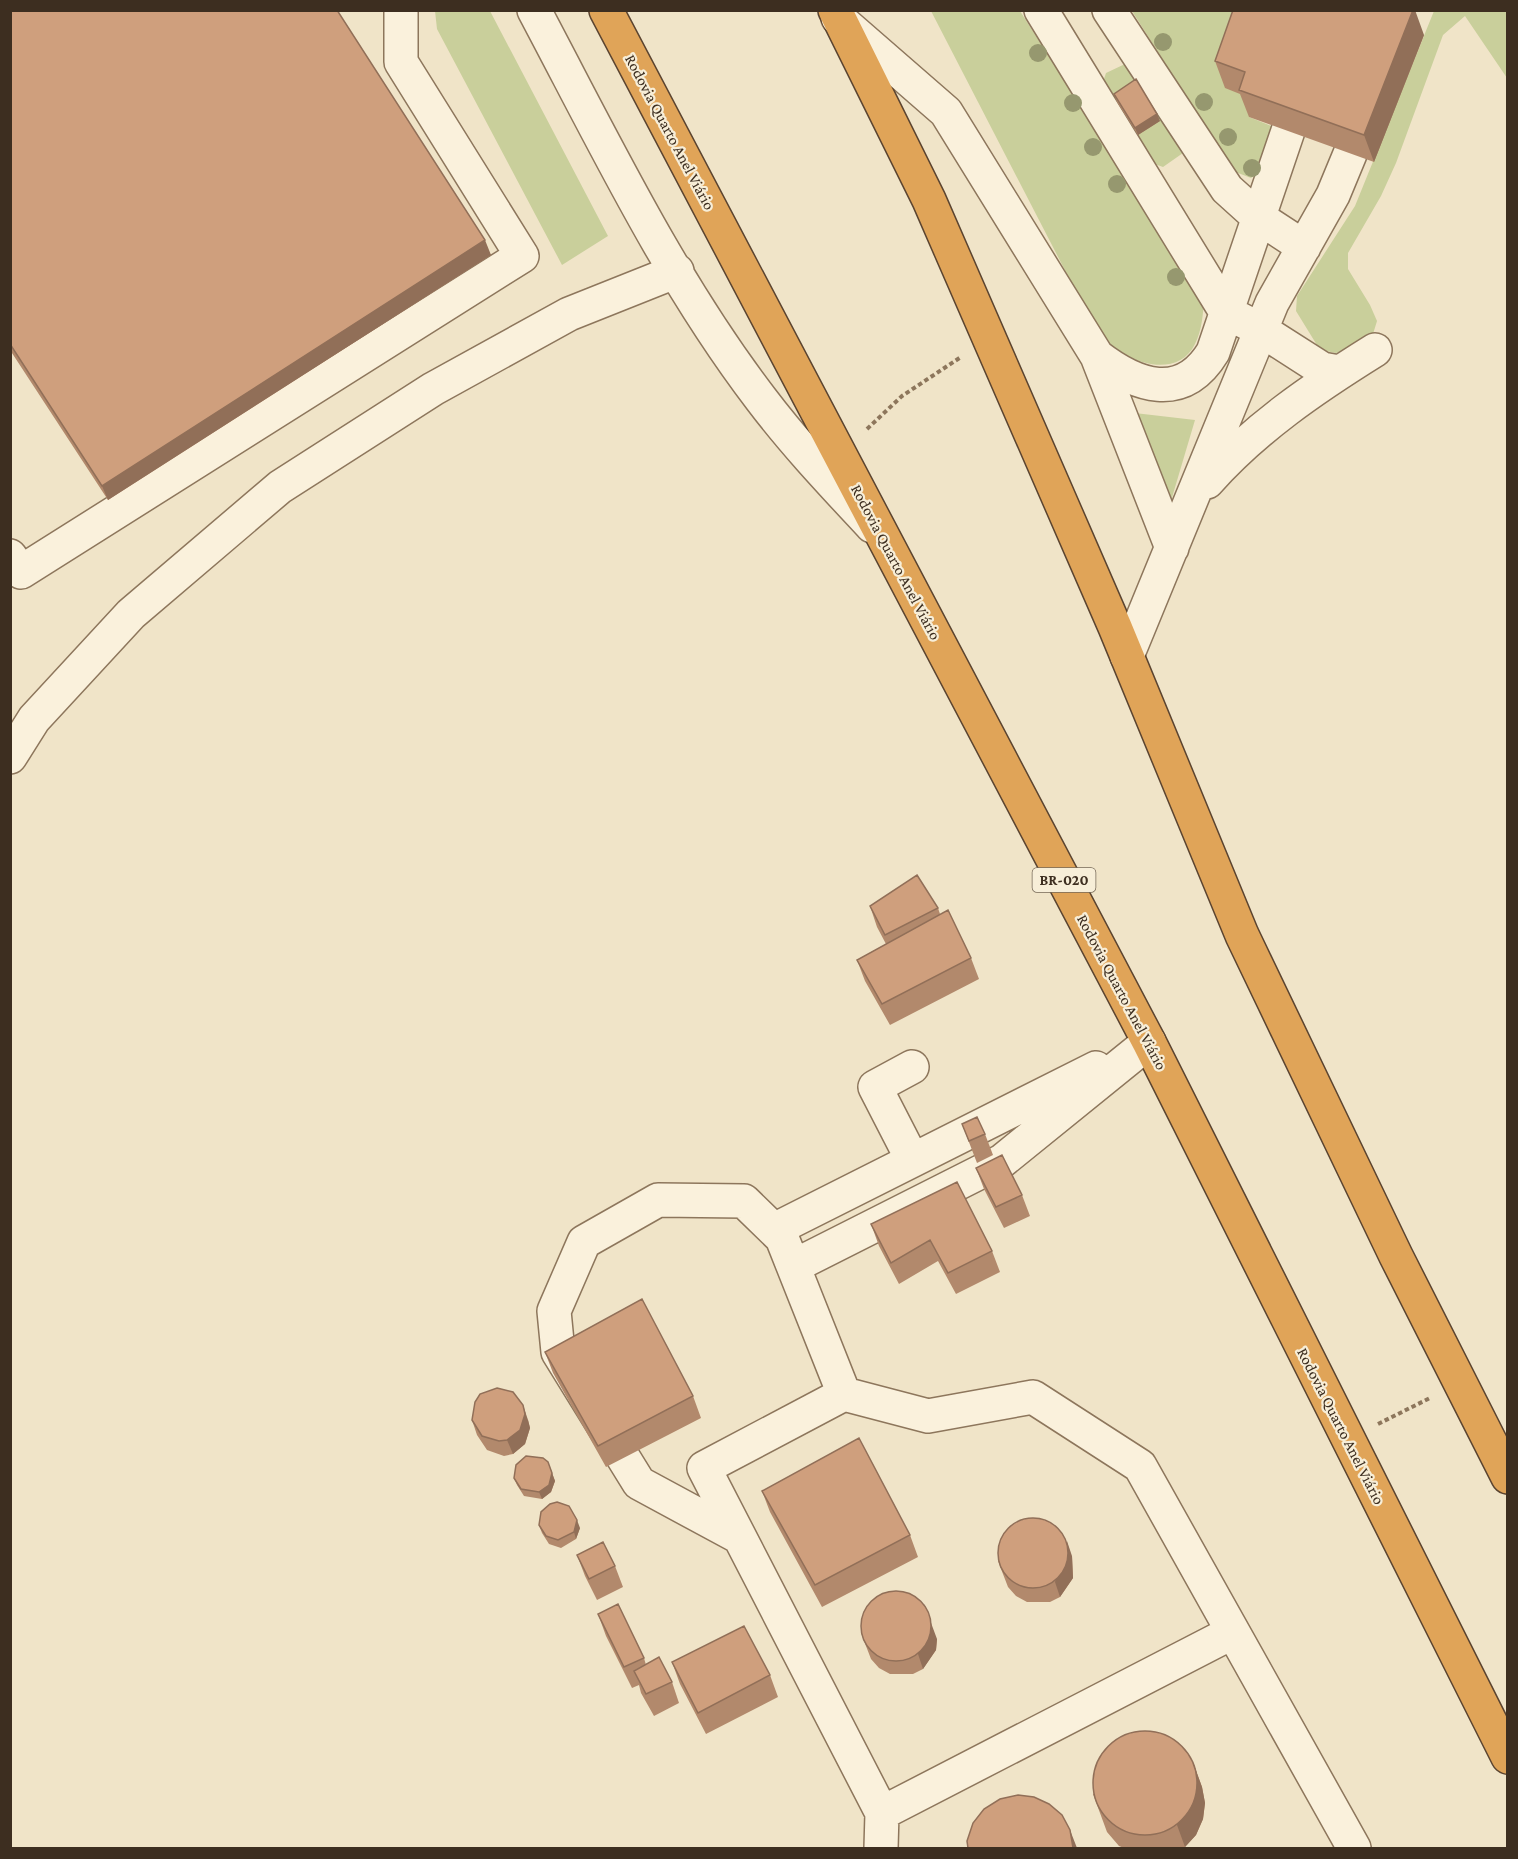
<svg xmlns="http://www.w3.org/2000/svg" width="1518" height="1859" font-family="'Crimson Pro',serif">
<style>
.green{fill:#c9cf9b}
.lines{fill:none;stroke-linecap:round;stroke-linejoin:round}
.minor-casing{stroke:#8d765c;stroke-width:36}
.highway-casing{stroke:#5b4430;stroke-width:36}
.path{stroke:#8d765c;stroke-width:4;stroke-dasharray:4.5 3;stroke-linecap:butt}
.minor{stroke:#faf1dc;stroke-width:33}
.highway{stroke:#e0a458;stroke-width:33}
.tree{fill:#96986f}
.wall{fill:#b2896c}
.shaded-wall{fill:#916f58}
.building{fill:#cf9f7d;stroke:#916f58;stroke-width:1.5}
.labels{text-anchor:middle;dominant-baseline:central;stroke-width:4.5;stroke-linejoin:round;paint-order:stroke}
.shield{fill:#f7eed8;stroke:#756857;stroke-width:1.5}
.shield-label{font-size:15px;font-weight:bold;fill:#3d2e20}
.street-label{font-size:16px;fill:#3d2e20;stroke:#f7eed8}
</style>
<rect width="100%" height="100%" fill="#f0e4c8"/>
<path class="green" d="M435 11H490L608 236 562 265 437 29Z
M931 11H1020L1204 299C1203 315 1202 330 1195 344 1177 381 1124 362 1104 338 1097 330 1091 320 1086 311Z
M1132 11H1253L1255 100 1249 117 1276 128 1262 170 1251 178 1233 171Z
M1434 11H1507V78L1465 16 1443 35 1396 163 1381 196 1348 253V269L1370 305 1377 321 1373 334 1354 348 1336 353 1320 350 1296 311 1297 296 1355 206Z
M1125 64 1134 65 1183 153 1163 167 1152 163 1103 82 1106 73Z
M1126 412 1195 420 1168 511Z"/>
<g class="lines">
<defs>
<path id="minor" d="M534 10C604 142 670 280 761 399 795 444 834 485 872 526
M1041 10 1226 312 1261 330 1322 369 1339 372
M1109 10 1227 189 1258 217 1304 247
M838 18 946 112 1097 356C1136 386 1182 403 1213 352L1289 128
M1097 356 1172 548
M1207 482C1255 428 1314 388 1375 350
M10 556 21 572 522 256 401 62V10
M1127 656 1272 303 1333 195 1350 154
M10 757 34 719 131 614 280 487 433 389 569 314 677 271
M912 1067 875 1087 912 1159
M774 1230 1096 1068
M794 1266 1002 1161 1149 1042
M739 1537 639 1483 558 1352 554 1311 584 1242 658 1200 744 1201 782 1238 844 1394
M882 1813 704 1468 844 1394 928 1416 1033 1397 1140 1466 1354 1848
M881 1848 882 1813 1233 1632"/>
<path id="highway" d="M606 10 1149 1042 1508 1757
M835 10 929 200 1115 627 1242 935 1396 1256 1508 1477"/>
</defs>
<use href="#minor" class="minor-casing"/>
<use href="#highway" class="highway-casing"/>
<path class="path" d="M867 429 902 396 961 357
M1378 1424 1430 1398"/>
<use href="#minor" class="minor"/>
<use href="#highway" class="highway"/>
</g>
<g class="tree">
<circle cx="1163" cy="42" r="9"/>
<circle cx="1038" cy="53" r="9"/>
<circle cx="1204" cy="102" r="9"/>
<circle cx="1073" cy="103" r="9"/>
<circle cx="1228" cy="137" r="9"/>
<circle cx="1093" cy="147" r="9"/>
<circle cx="1252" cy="168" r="9"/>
<circle cx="1117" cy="184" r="9"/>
<circle cx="1176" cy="277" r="9"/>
</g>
<path class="wall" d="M10 10 491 255 108 500 10 350Z
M1424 35 1374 162 1249 117 1240 94 1225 88 1215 61Z
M1114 94 1160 121 1138 135 1117 102Z
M870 906 938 908 940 914 971 958 979 979 890 1025 865 981 857 960 886 944 877 927Z
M962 1124 985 1134 993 1155 977 1163Z
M976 1168 1022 1195 1030 1216 1004 1228 984 1189Z
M871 1224 992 1251 1000 1272 956 1294 938 1261 899 1284 879 1246Z
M545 1352 693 1396 701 1418 606 1467 553 1373Z
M472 1420H528L530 1428 525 1444 513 1454 504 1456 487 1450 477 1435Z
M548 1462 555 1481 551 1492 542 1499 524 1496 517 1485 514 1478Z
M762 1491 910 1535 918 1557 822 1607 770 1512Z
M539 1525 580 1528 576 1539 561 1548 549 1544 542 1533Z
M577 1555 615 1566 623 1587 597 1600 585 1576Z
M1072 1556 1073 1578 1060 1597 1050 1602H1027L1016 1596 1008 1587 998 1561Z
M598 1614 644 1658 646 1665 672 1682 679 1703 654 1716 641 1693 639 1685 632 1688 606 1636Z
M861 1633 937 1639 936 1650 923 1669 913 1674H890L879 1668 871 1659Z
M672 1662 770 1675 778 1697 706 1734 680 1684Z
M1194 1765 1202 1787 1205 1803 1203 1819 1196 1835 1185 1847 1182 1848H1124L1119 1846 1107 1832 1093 1794Z"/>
<path class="shaded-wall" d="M1413 10H1415L1424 35 1374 162 1364 135Z
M1157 114 1160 121 1138 135 1135 128Z
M485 240 491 255 108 500 102 486Z
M523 1405 528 1420 530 1428 525 1444 513 1454 507 1440Z
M552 1473 555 1481 551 1492 542 1499 539 1492Z
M577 1520 580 1528 576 1539 574 1532Z
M1067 1541 1072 1556 1073 1578 1060 1597 1055 1582Z
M924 1604 937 1639 936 1650 923 1669 918 1654Z
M1194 1765 1202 1787 1205 1803 1203 1819 1196 1835 1185 1847 1177 1825Z
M1070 1830 1077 1848H1073Z"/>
<path class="building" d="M10 10H337L485 240 102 486 10 344Z
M1233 10H1413L1364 135 1239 90 1245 72 1215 61Z
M1136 79 1157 114 1135 128 1114 94Z
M917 875 938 908 885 935 870 906Z
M948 910 971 958 882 1004 857 960Z
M977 1117 985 1134 969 1141 962 1124Z
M1002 1155 1022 1195 996 1207 976 1168Z
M957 1182 992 1251 948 1273 930 1240 891 1263 871 1224Z
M642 1299 693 1396 598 1446 545 1352Z
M497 1388 513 1392 523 1405 525 1414 520 1430 507 1440 499 1441 482 1436 472 1420 475 1402 480 1394Z
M859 1438 910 1535 815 1585 762 1491Z
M526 1456 543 1458 548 1462 552 1473 549 1485 539 1492 521 1489 514 1478 516 1465Z
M557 1502 569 1506 577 1520 574 1532 558 1540 546 1536 539 1525 541 1512 550 1504Z
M998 1553a35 35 0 1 1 70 0a35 35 0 1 1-70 0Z
M603 1542 615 1566 589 1579 577 1555Z
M861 1626a35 35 0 1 1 70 0a35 35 0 1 1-70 0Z
M618 1604 644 1658 624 1667 598 1614Z
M744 1626 770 1675 698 1713 672 1662Z
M659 1657 672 1682 646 1694 634 1671Z
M1093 1783a52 52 0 1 1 104 0a52 52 0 1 1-104 0Z
M1018 1795 1034 1797 1049 1804 1062 1815 1070 1830 1073 1848H968L967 1841 973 1823 984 1809 1000 1799Z"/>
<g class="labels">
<rect class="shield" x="1032.5" y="868" width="63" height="24" rx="4.5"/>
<g class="shield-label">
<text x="1064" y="880">BR-020</text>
</g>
<g class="street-label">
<text transform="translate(670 132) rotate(62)">Rodovia Quarto Anel Viário</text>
<text transform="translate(896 562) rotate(62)">Rodovia Quarto Anel Viário</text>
<text transform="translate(1122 992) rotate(62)">Rodovia Quarto Anel Viário</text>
<text transform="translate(1341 1426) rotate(63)">Rodovia Quarto Anel Viário</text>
</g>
</g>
<rect width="1518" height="1859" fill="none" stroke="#3d2e20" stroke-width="24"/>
</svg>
